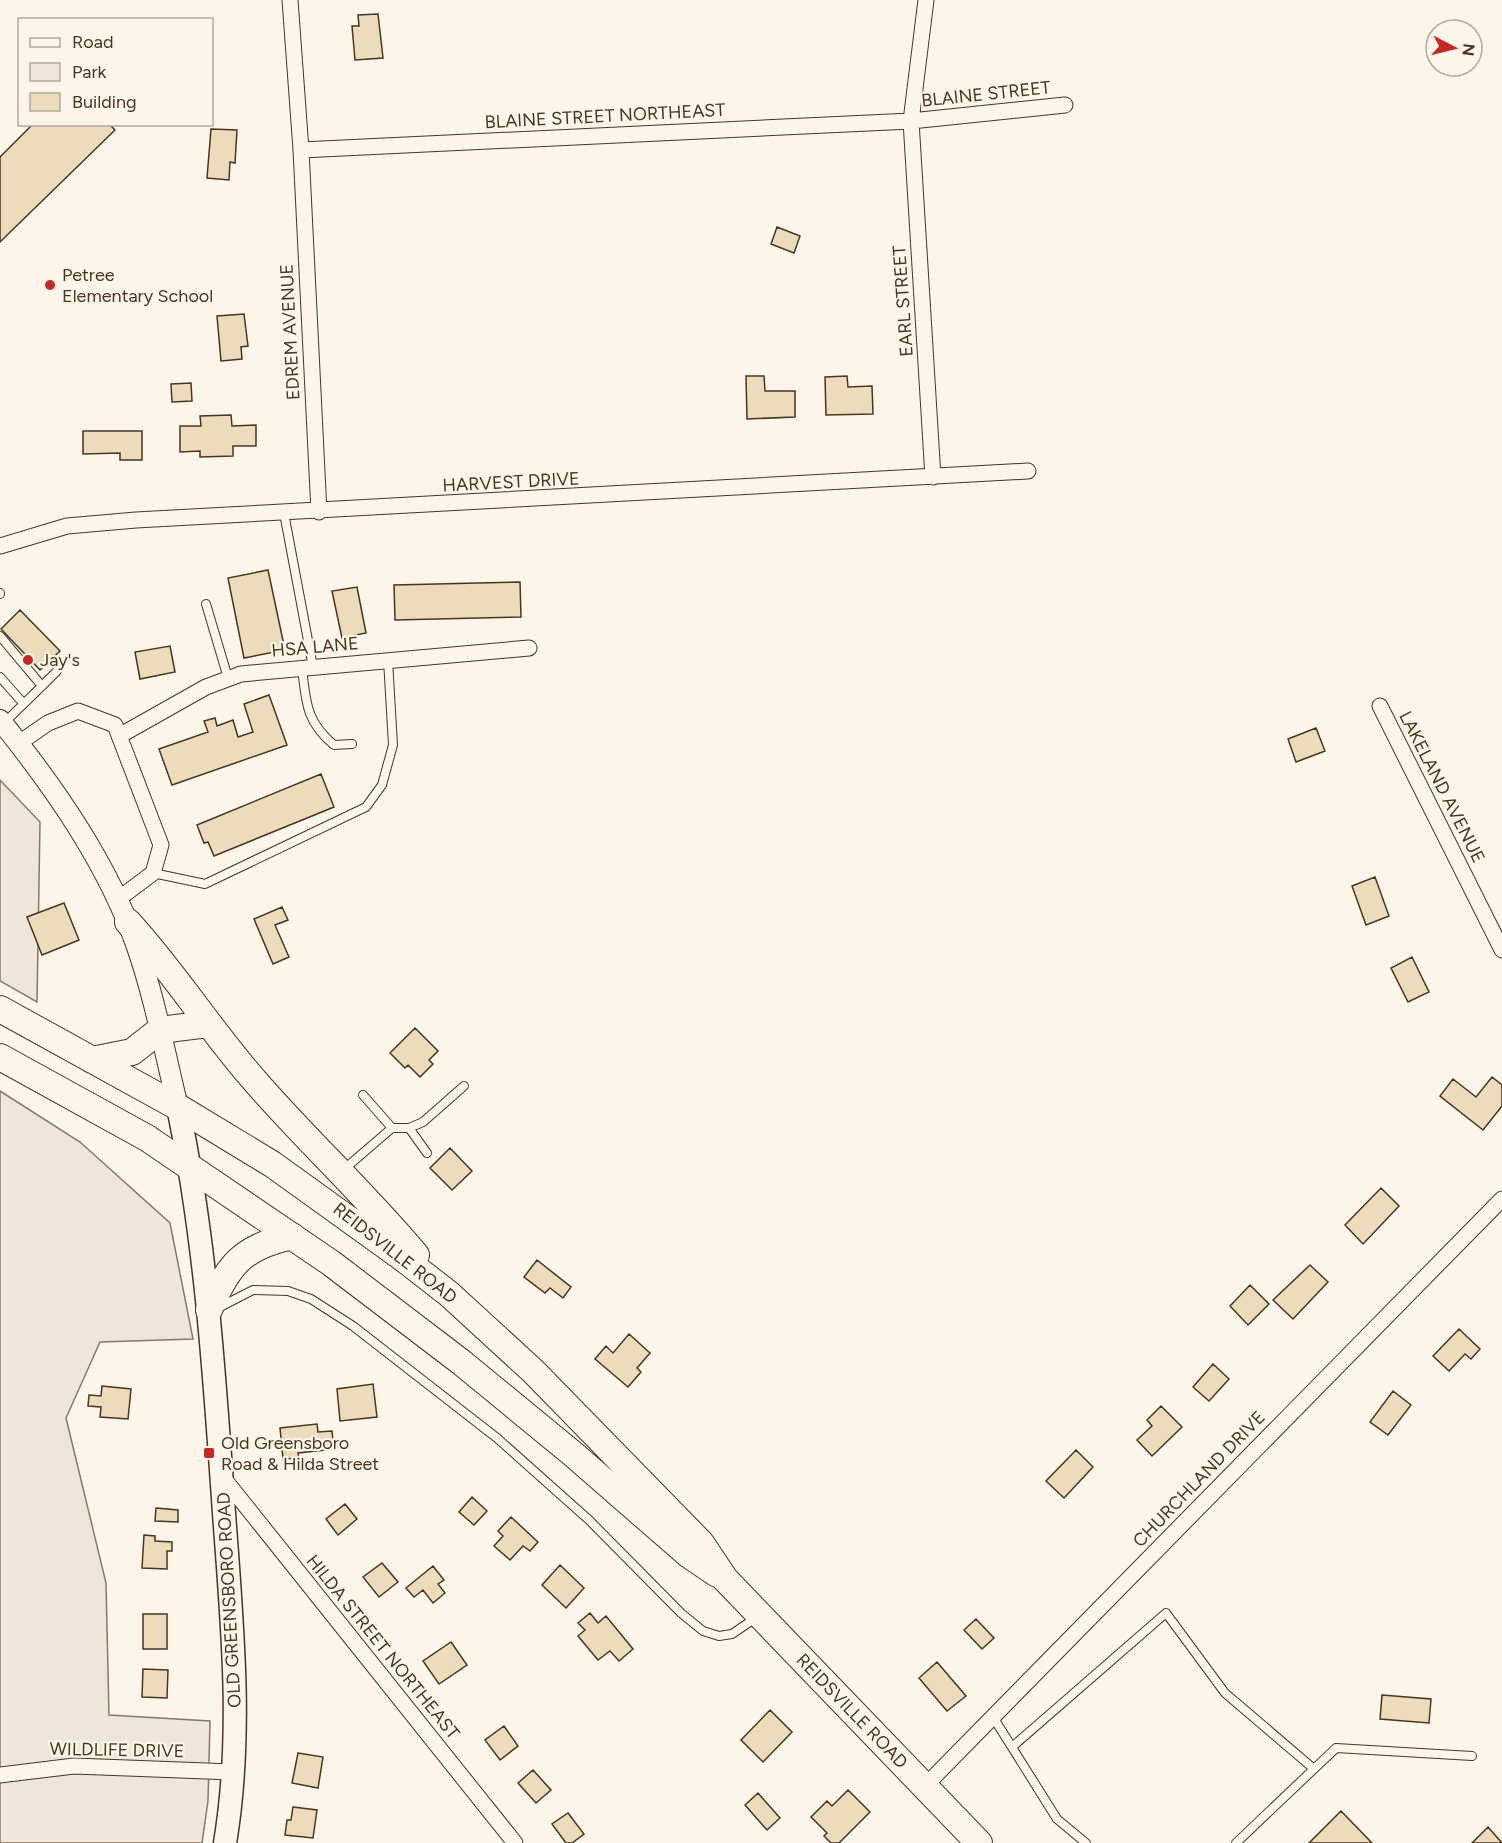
<svg xmlns="http://www.w3.org/2000/svg" width="1502" height="1843" font-family="Figtree,sans-serif">
<style>
.green{fill:#ede6d9;stroke:#887966;stroke-width:1.5}
.building{fill:#ecdcbc;stroke:#4a3520;stroke-width:1.5}
.lines{fill:none;stroke-linecap:round;stroke-linejoin:round}
.service-casing{stroke:#4a3520;stroke-width:10}
.minor-casing{stroke:#4a3520;stroke-width:17}
.tertiary-casing{stroke:#4a3520;stroke-width:22}
.secondary-casing{stroke:#4a3520;stroke-width:25}
.trunk-casing{stroke:#4a3520;stroke-width:28}
.service{stroke:#fbf6e9;stroke-width:8}
.minor{stroke:#fbf6e9;stroke-width:15}
.tertiary{stroke:#fbf6e9;stroke-width:20}
.secondary{stroke:#fbf6e9;stroke-width:22}
.trunk{stroke:#fbf6e9;stroke-width:26}
.poi-dot{fill:#c62828;stroke:#fbf6e9;stroke-width:2}
.labels{text-anchor:middle;dominant-baseline:central;stroke-width:4.5;stroke-linejoin:round;paint-order:stroke}
.street-label{font-size:18px;fill:#4a3520;stroke:#fbf6e9}
.poi-label{font-size:18px;fill:#4a3520;stroke:#fbf6e9;text-anchor:start}
</style>
<rect width="100%" height="100%" fill="#fbf6e9"/>
<path class="green" d="M0 780 40 822 37 1002 0 981Z
M0 1091 80 1142 170 1223 193 1339 100 1342 66 1418 106 1583 109 1715 210 1721 208 1801 202 1843H0Z"/>
<path class="building" d="M378 14 383 58 355 60 352 26H359L358 15Z
M33 124H109L115 130 0 242V157Z
M211 129 237 130 235 163 230 162 229 180 207 178Z
M777 227 800 236 794 253 771 244Z
M244 314 248 346 241 347 242 359 221 361 217 316Z
M746 376H764L765 391H795V417L747 419Z
M847 376 848 387 872 386 873 414 826 415 825 377Z
M191 383 192 401 172 402 171 384Z
M231 415 232 426 256 425V446H233V456L200 457V451L180 452V426H201L200 416Z
M83 431H142V460H120V453L83 454Z
M268 570 285 650 244 658 228 578Z
M520 582 521 617 395 620 394 585Z
M357 587 366 633 342 638 332 591Z
M20 610 60 651 40 670 1 629Z
M170 646 175 672 140 679 135 652Z
M269 695 287 745 172 785 159 749 208 732 204 721 215 718 217 726 233 720 238 737 253 732 244 704Z
M1316 728 1325 751 1296 762 1288 739Z
M321 774 334 807 214 856 208 842 204 843 197 825Z
M1375 877 1389 916 1366 925 1352 886Z
M64 903 79 940 42 955 27 917Z
M282 907 288 920 275 925 289 957 273 964 254 919Z
M1412 957 1429 992 1408 1002 1391 968Z
M415 1028 438 1051 429 1060 433 1064 420 1077 408 1065 405 1068 390 1053Z
M1492 1077 1502 1085V1106L1483 1130 1440 1096 1453 1079 1476 1097Z
M450 1148 472 1171 452 1190 430 1168Z
M1381 1188 1399 1206 1363 1244 1345 1225Z
M537 1260 571 1287 563 1298 550 1288 545 1293 524 1277Z
M1310 1265 1328 1282 1293 1319 1273 1300Z
M1250 1285 1269 1304 1248 1325 1230 1306Z
M1459 1329 1480 1349 1471 1359 1465 1354 1449 1371 1433 1356Z
M629 1334 650 1353 637 1368 641 1372 628 1387 595 1359 606 1346 613 1353Z
M1213 1364 1229 1379 1209 1401 1193 1387Z
M373 1384 377 1417 340 1421 337 1389Z
M102 1386 131 1389 128 1419 100 1417 101 1407 88 1406 89 1395 101 1396Z
M1393 1391 1411 1405 1388 1435 1370 1422Z
M1161 1406 1182 1427 1152 1456 1137 1440 1152 1426 1147 1420Z
M317 1424 318 1432 332 1431 334 1449 298 1453 299 1458 283 1459 280 1428Z
M1076 1450 1093 1467 1064 1498 1046 1481Z
M472 1497 487 1511 474 1525 459 1512Z
M345 1504 357 1519 338 1535 326 1519Z
M156 1508 178 1510V1522L155 1521Z
M511 1517 538 1542 530 1551 523 1546 510 1560 494 1546 503 1536 498 1531Z
M144 1535 155 1536V1541L172 1542V1551H167V1569L142 1568Z
M382 1563 398 1582 379 1597 363 1577Z
M560 1565 584 1588 566 1608 542 1585Z
M433 1566 444 1580 438 1584 445 1593 433 1603 423 1590 414 1597 406 1588Z
M590 1613 598 1623 606 1616 633 1649 619 1661 610 1651 598 1660 578 1636 585 1630 578 1623Z
M143 1614H167V1649H143Z
M976 1619 994 1638 982 1649 964 1630Z
M451 1642 467 1665 439 1684 423 1661Z
M937 1662 966 1696 947 1711 919 1678Z
M143 1669 168 1670 167 1698 142 1697Z
M1382 1695 1431 1699 1429 1723 1380 1719Z
M770 1710 792 1732 763 1762 741 1740Z
M504 1726 518 1746 500 1760 485 1740Z
M298 1753 323 1757 318 1788 292 1783Z
M533 1770 551 1790 536 1803 518 1783Z
M848 1790 870 1812 839 1843H831L824 1836 827 1833 811 1817 827 1801 832 1806Z
M758 1793 780 1818 767 1830 745 1805Z
M293 1807 317 1810 313 1838 285 1835 287 1820H291Z
M1341 1811 1372 1843H1309Z
M568 1813 584 1834 572 1843H566L552 1824Z
M1488 1827 1502 1843H1472Z"/>
<g class="lines">
<defs>
<path id="service" d="M284 513 313 667
M0 593V594
M206 604 228 678
M0 636 42 686 4 723
M302 668C306 702 306 722 334 745L352 744
M0 677 23 703
M42 686 57 671
M153 873 205 884 366 807 382 785 393 745 388 660
M363 1095 392 1128
M409 1128 427 1153
M342 1171 392 1128H409L423 1122 464 1086
M218 1308 253 1290 288 1291 311 1299 353 1326 497 1438 589 1520 681 1613 703 1631 719 1636 732 1634 757 1617
M993 1717 1057 1819 1086 1843
M1012 1747 1166 1613 1225 1693 1314 1769
M1236 1843 1336 1748 1472 1756"/>
<path id="minor" d="M290 0 301 150 319 512
M926 0 911 121 933 477
M301 150 911 121 1065 105
M0 546 67 526 136 520 1028 471
M1380 706 1502 950
M119 736 206 687 241 674 529 648
M19 743 48 723 78 711 115 725 161 845 153 873 117 900
M221 1475 515 1843
M0 1775 74 1766 233 1772
M925 1786 1502 1199"/>
<path id="tertiary" d="M0 720C55 788 108 864 137 947 155 999 165 1054 178 1107"/>
<path id="secondary" d="M178 1107C205 1237 214 1368 223 1499 231 1614 244 1729 225 1843"/>
<path id="trunk" d="M128 922C174 972 210 1030 255 1081 307 1141 365 1194 416 1255
M0 1009 178 1107 272 1164 404 1259 449 1294 533 1371 701 1543 725 1579 979 1843
M0 1057 147 1138 331 1263 461 1362 573 1454 689 1555 717 1574
M92 1060 132 1052 160 1030 208 1024
M209 1310C228 1265 242 1247 292 1236"/>
</defs>
<use href="#service" class="service-casing"/>
<use href="#minor" class="minor-casing"/>
<use href="#tertiary" class="tertiary-casing"/>
<use href="#secondary" class="secondary-casing"/>
<use href="#trunk" class="trunk-casing"/>
<use href="#service" class="service"/>
<use href="#minor" class="minor"/>
<use href="#tertiary" class="tertiary"/>
<use href="#secondary" class="secondary"/>
<use href="#trunk" class="trunk"/>
</g>
<g class="poi-dot">
<circle cx="50" cy="285" r="6"/>
<circle cx="28" cy="660" r="6"/>
<rect x="203" y="1447" width="12" height="12" rx="3"/>
</g>
<g class="labels">
<g class="street-label">
<text transform="translate(986 94) rotate(-6)">BLAINE STREET</text>
<text transform="translate(605 116) rotate(-3)">BLAINE STREET NORTHEAST</text>
<text transform="translate(903 301) rotate(-94)">EARL STREET</text>
<text transform="translate(290 332) rotate(-93)">EDREM AVENUE</text>
<text transform="translate(511 482) rotate(-3)">HARVEST DRIVE</text>
<text transform="translate(315 647) rotate(-5)">HSA LANE</text>
<text transform="translate(1442 787) rotate(63)">LAKELAND AVENUE</text>
<text transform="translate(395 1253) rotate(38)">REIDSVILLE ROAD</text>
<text transform="translate(1199 1479) rotate(-46)">CHURCHLAND DRIVE</text>
<text transform="translate(229 1600) rotate(-93)">OLD GREENSBORO ROAD</text>
<text transform="translate(383 1647) rotate(51)">HILDA STREET NORTHEAST</text>
<text transform="translate(852 1711) rotate(46)">REIDSVILLE ROAD</text>
<text transform="translate(117 1750) rotate(1)">WILDLIFE DRIVE</text>
</g>
<g class="poi-label">
<text x="62" y="275">Petree<tspan x="62" dy="21">Elementary School</tspan></text>
<text x="40" y="660">Jay's</text>
<text x="221" y="1443">Old Greensboro<tspan x="221" dy="21">Road &amp; Hilda Street</tspan></text>
</g>
</g>
<rect x="18" y="18" width="195" height="108" fill="#fbf6e9" stroke="#b4a999" stroke-width="1.5"/>
<rect x="30" y="38" width="30" height="9" fill="#fbf6e9" stroke="#b4a999" stroke-width="1.5"/>
<text x="72" y="48" font-size="18" fill="#4a3520">Road</text>
<rect x="30" y="63" width="30" height="18" fill="#ede6d9" stroke="#b4a999" stroke-width="1.5"/>
<text x="72" y="78" font-size="18" fill="#4a3520">Park</text>
<rect x="30" y="93" width="30" height="18" fill="#ecdcbc" stroke="#b4a999" stroke-width="1.5"/>
<text x="72" y="108" font-size="18" fill="#4a3520">Building</text>
<g transform="translate(1454 48) rotate(97)"><circle r="28" fill="#fbf6e9" stroke="#b4a999" stroke-width="1.5"/>
<path d="M0-4.5L10 22L0 15L-10 22Z" fill="#c62828"/>
<text y="-9" font-size="16" font-weight="bold" text-anchor="middle" fill="#4a3520">N</text>
</g>
</svg>
